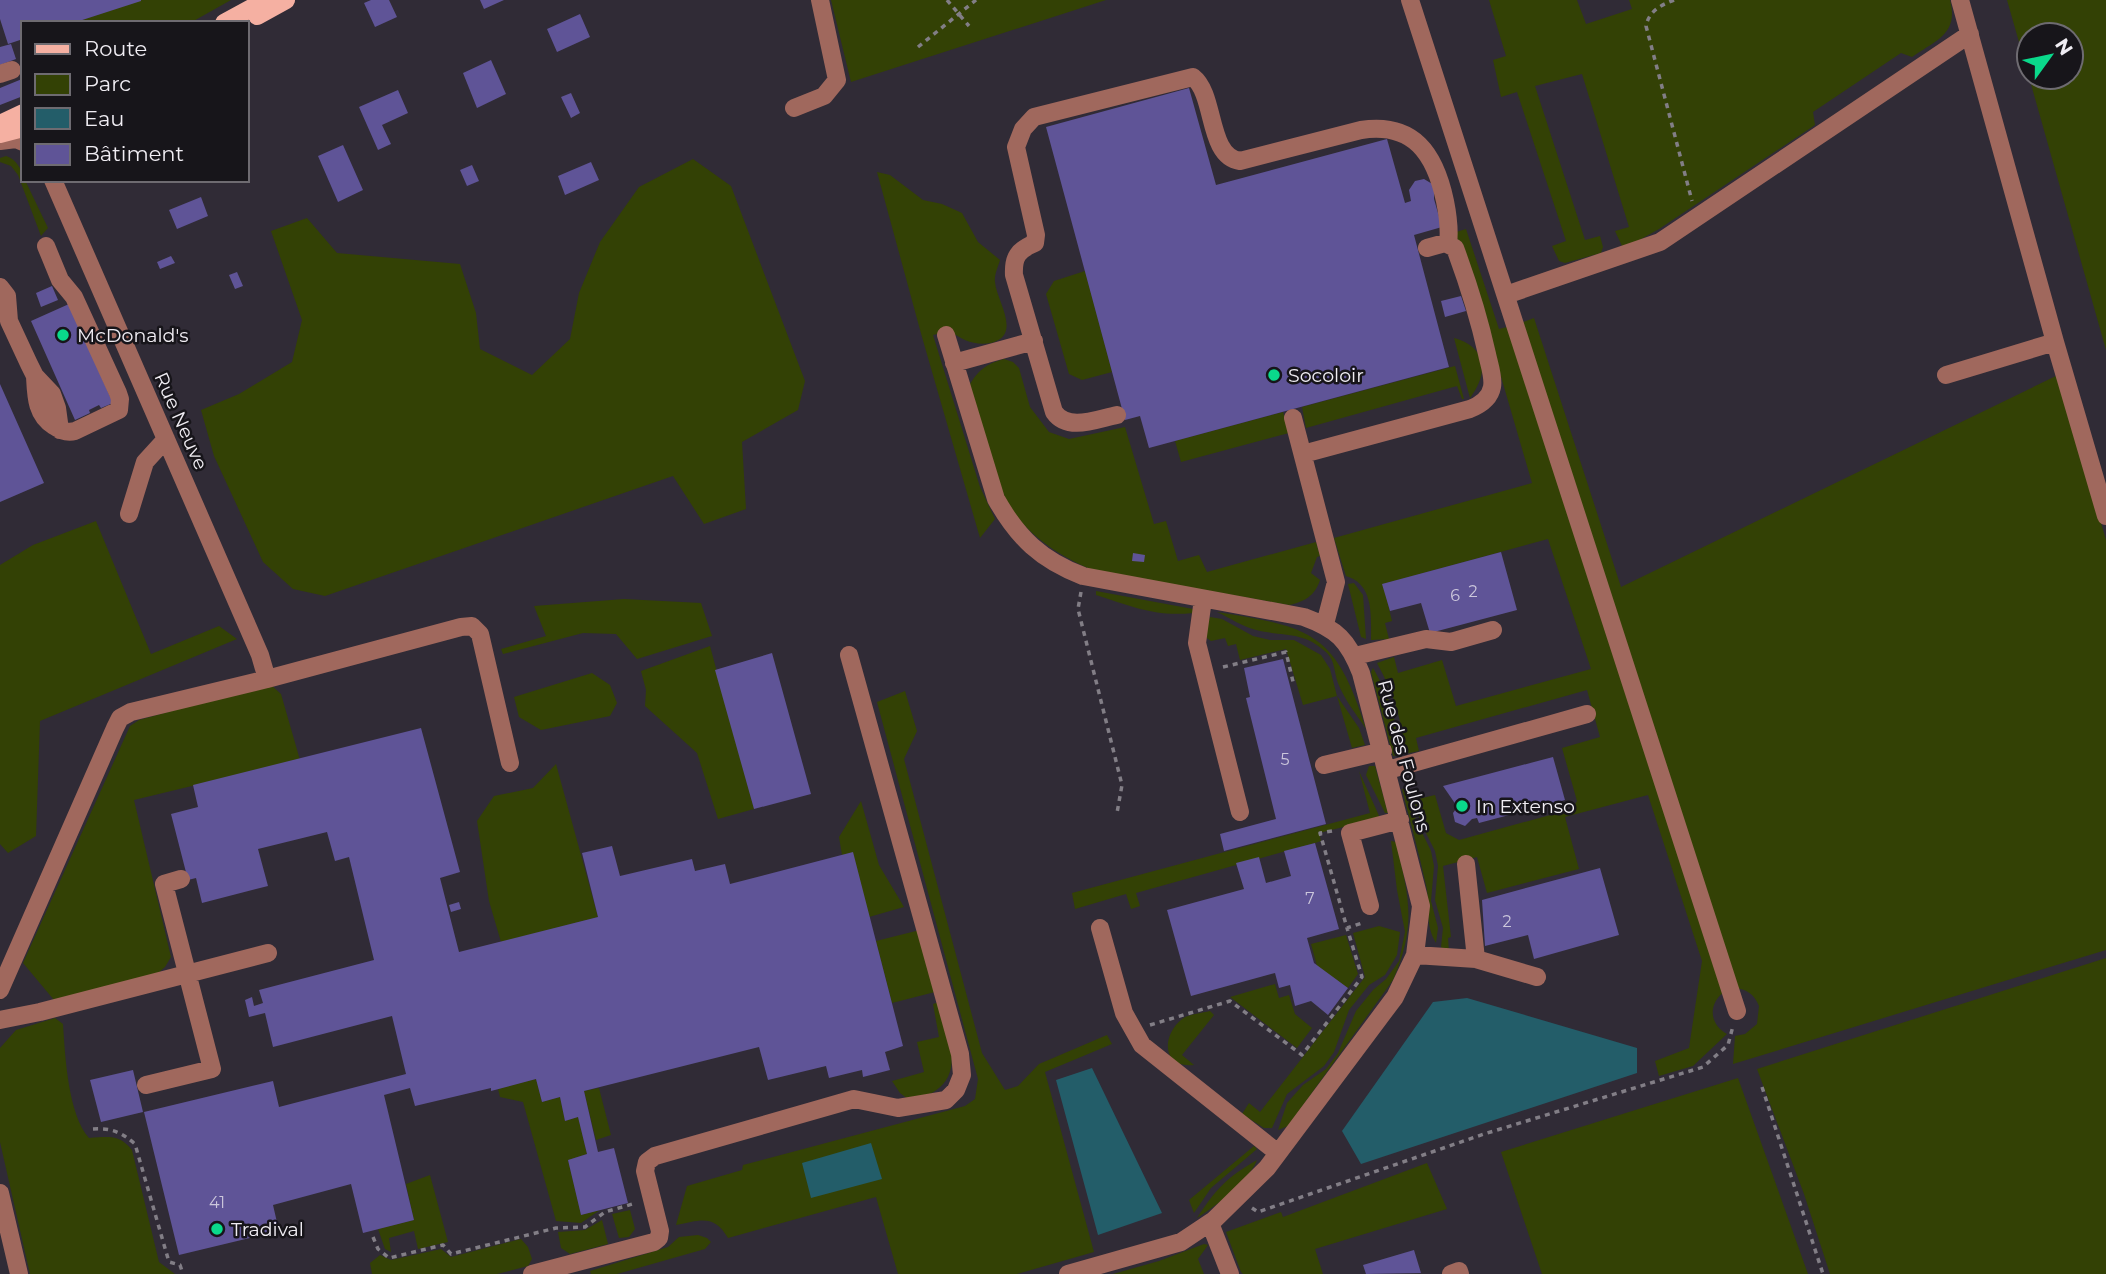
<svg xmlns="http://www.w3.org/2000/svg" width="2106" height="1274" font-family="Montserrat,sans-serif">
<style>
.green{fill:#334105}
.water{fill:#235d69}
.building{fill:#5f5497}
.lines{fill:none;stroke-linecap:round;stroke-linejoin:round}
.path{stroke:#827e86;stroke-width:3.5;stroke-dasharray:5 5;stroke-linecap:butt}
.minor{stroke:#a0685d;stroke-width:18}
.major{stroke:#f5b0a2;stroke-width:18}
.poi-dot{fill:#0ad98b;stroke:#17151a;stroke-width:2.5}
.labels{text-anchor:middle;dominant-baseline:central;stroke-width:5;stroke-linejoin:round;paint-order:stroke}
.number-label{font-size:16px;fill:#ccc7dc}
.poi-label{font-size:19px;fill:#f0edf3;stroke:#17151a;text-anchor:start}
.street-label{font-size:19px;fill:#f0edf3;stroke:#17151a}
</style>
<rect width="100%" height="100%" fill="#302b36"/>
<path class="green" d="M142 0H231L190 23H73Z
M831 0H1106L851 82Z
M1489 0H1577L1586 24 1632 9 1629 0H1950C1959 34 1936 40 1912 57L1901 53 1813 112 1815 125 1659 229 1634 243 1622 246 1615 231 1629 227 1582 74 1535 86 1585 240 1600 236 1603 247 1601 253 1565 263 1559 261 1552 246 1566 241 1517 92 1501 97 1493 60 1506 56Z
M2007 0H2106V350L2029 77H2071V35H2029V77Z
M6 156C16 159 23 170 23 180H25L48 228 41 236 18 175 11 166 0 162V158Z
M693 159 731 186 805 381 798 410 742 442 746 509 704 524 673 476 325 596 293 589 263 562 214 456 201 410 239 394 292 362 302 320 271 231 307 218 337 253 460 264 476 313 480 349 532 375 570 339 579 293 600 242 639 187Z
M877 172 890 175 923 200 942 204 962 213 978 242 1000 260C998 267 994 275 995 282 996 300 1023 335 991 343 975 346 962 340 950 331L933 335 980 487 995 519 980 538 922 337Z
M1466 229 1499 329 1507 327 1724 992C1708 1004 1709 1024 1727 1034L1693 1066 1659 1076 1655 1061 1689 1048 1702 961 1648 795 1565 817 1579 869 1487 893 1477 857 1443 866 1451 937 1448 938 1449 952 1441 947 1443 928 1435 900 1438 866 1435 851 1420 821 1414 800 1435 795 1446 833 1459 840 1572 809 1577 801 1562 748 1600 737 1587 690 1416 738 1419 751 1405 754C1401 716 1395 697 1377 663L1394 657 1398 673 1442 660 1456 706 1591 669 1548 539 1383 584 1392 621 1385 623 1389 639 1371 640C1371 616 1374 584 1346 576L1334 538 1532 483 1463 246 1453 233Z
M1085 271 1112 372 1082 380 1069 374 1046 294 1054 281Z
M1534 318 1621 587 2058 375 2106 540V950L1733 1064 1735 1036 1745 1034 1757 1024 1759 1006C1754 994 1747 989 1734 988L1521 323Z
M1454 338C1487 347 1489 373 1470 398Z
M1004 359 1013 362 1019 368 1030 407 1049 432 1069 439 1125 427 1154 524 1166 521 1178 561 1199 555 1207 572 1316 542 1320 556 1317 557 1311 573 1320 580C1315 596 1304 602 1289 605L1096 571C1059 557 1018 530 1002 491 988 458 980 421 969 386 978 370 986 364 1004 359Z
M1455 366 1464 399H1462L1457 386 1306 428 1302 407Z
M1283 412 1289 433 1181 462 1175 441Z
M96 521 151 654 219 626 237 639 40 721 36 836 8 853 0 844V565L33 545Z
M1354 583 1363 595 1366 639 1361 637 1348 584Z
M1096 591 1193 609V613C1154 617 1131 606 1096 595Z
M624 599 701 603 712 636 637 659 616 634 583 633 503 654 501 649 546 636 534 606Z
M1217 612C1312 627 1336 633 1366 729 1356 714 1344 699 1338 683 1334 672 1335 661 1327 653 1303 630 1284 637 1256 630 1243 627 1230 618 1217 612Z
M1210 617 1222 619 1253 636 1270 640H1294L1321 655 1330 669 1337 696 1359 728 1365 745 1352 748 1337 696 1303 705 1286 649 1240 660 1236 644 1228 646 1225 638 1211 641 1204 636Z
M710 646 754 809 718 819 697 753 645 706 646 690 641 671Z
M1373 668C1392 701 1396 718 1399 755L1393 756 1371 672Z
M592 673 610 685 617 703 610 716 541 730 519 717 514 697Z
M270 684 281 694 300 760 134 800 171 957 165 967 157 974 54 1000 23 963 130 726 139 720Z
M905 691 917 731 904 759 982 1053 1005 1090 1018 1086 1039 1064 1107 1035 1112 1044 1045 1072 1094 1252 1017 1274H898L876 1197 728 1238C714 1214 701 1220 676 1225L687 1186 742 1170 743 1165 965 1106 975 1099 978 1079 877 702Z
M556 764 598 917 501 942 489 901 477 821 494 796 533 788Z
M1369 766H1375L1388 813H1385L1366 775Z
M1359 771 1380 818 1319 833 1321 841 1315 843 1136 893 1140 906 1131 909 1126 894 1075 909 1072 893 1370 813Z
M1406 788 1416 820 1431 851 1434 866 1431 901 1438 928 1436 943C1424 923 1431 907 1426 885 1419 853 1410 821 1402 789Z
M861 801 879 865 904 907 869 917 853 853 842 855 839 837Z
M1391 841 1396 842C1409 897 1417 925 1393 980L1288 1126 1278 1130 1287 1103 1303 1085 1326 1069 1338 1053 1356 1011 1373 990 1386 979 1399 961 1405 932 1397 890Z
M1379 926 1400 932 1397 955 1385 975 1369 985 1349 1010 1334 1052 1324 1066 1287 1094 1272 1128H1264L1242 1114 1249 1103 1260 1112 1365 977 1353 933Z
M920 930 935 992 892 1003 876 941Z
M1346 935 1358 974 1348 988 1317 966 1311 944Z
M2106 958V1274H1830L1804 1194 1757 1069Z
M1275 984 1279 998 1289 995 1295 1014 1312 1028 1297 1048 1230 997Z
M939 1002C946 1030 966 1071 935 1091 928 1096 917 1097 908 1099L900 1093 892 1081 924 1072 917 1042 939 1037 933 1004Z
M1210 1011 1214 1015 1182 1055 1194 1065C1162 1069 1161 1036 1182 1019 1189 1014 1202 1013 1210 1011Z
M55 1018 63 1024C65 1055 68 1115 89 1138 109 1137 119 1134 132 1150L159 1262 175 1274H30L0 1142V1048L16 1030Z
M1738 1078 1808 1274H1542L1501 1152Z
M536 1079 542 1102 560 1097 565 1121 578 1117 587 1154 568 1160 581 1215 600 1210 581 1223 556 1221 523 1102 500 1097 498 1089Z
M599 1088 611 1135 596 1140 584 1091Z
M1254 1146 1257 1149 1211 1188 1194 1213 1189 1200Z
M1257 1160C1248 1182 1217 1205 1197 1218 1216 1189 1226 1178 1257 1160Z
M1427 1163 1447 1209 1315 1249 1323 1274H1243L1241 1272 1226 1232 1281 1212 1283 1217Z
M430 1175 448 1242 418 1249 414 1231 389 1238 391 1252 385 1249 378 1229 414 1220 406 1184Z
M630 1210 635 1229 629 1237 619 1238 612 1214Z
M602 1220 608 1244 570 1254 561 1248 558 1232 585 1230Z
M698 1235 707 1238 711 1242 705 1249 617 1274H591L590 1271 668 1247 679 1237Z
M521 1239 528 1247 532 1259 528 1266 497 1274H372L370 1263 380 1255 391 1260 441 1249 451 1257Z
M1204 1244 1208 1245 1198 1259 1204 1274H1113L1159 1261Z"/>
<path class="water" d="M1467 998 1637 1048V1073L1361 1164 1342 1131 1433 1002Z
M1092 1068 1162 1213 1098 1235 1056 1080Z
M871 1143 882 1179 811 1198 802 1163Z"/>
<path class="building" d="M0 0H141V1L73 23H23V39L8 44 0 19Z
M371 0H389L397 17 375 27 364 3Z
M480 0H504L484 9Z
M580 14 590 37 557 52 547 29Z
M11 44 16 59 0 65V47Z
M491 60 506 94 477 108 463 73Z
M22 79 23 96 0 105V88Z
M1189 88 1216 185 1387 139 1405 203 1411 201 1409 190 1415 181 1424 179 1434 185V199L1442 227 1414 235 1449 367 1149 448 1140 416 1125 420 1046 127Z
M398 90 408 113 382 125 391 144 378 150 359 107Z
M571 93 580 113 571 118 561 97Z
M343 145 363 190 338 202 318 156Z
M591 162 599 180 565 195 558 176Z
M472 165 479 181 467 186 460 170Z
M201 197 208 216 177 229 169 210Z
M171 256 175 263 160 269 157 262Z
M237 272 243 286 235 289 229 275Z
M52 286 58 300 41 307 36 293Z
M1461 296 1466 311 1445 317 1441 301Z
M69 304 113 403 101 408 99 405 89 410 90 413 75 420 31 321Z
M0 384 44 483 0 502Z
M1501 552 1517 610 1430 633 1421 603 1390 611 1382 584Z
M1133 553 1145 555 1144 562 1132 561Z
M772 653 811 794 754 809 715 670Z
M1283 659 1326 824 1224 851 1220 834 1276 819 1246 698 1250 697 1244 668Z
M421 728 460 872 440 878 459 952 598 917 582 853 612 846 620 876 692 859 695 871 725 864 730 884 853 852 903 1046 885 1052 890 1070 863 1077 862 1070 829 1078 826 1066 768 1080 759 1047 584 1091 598 1152 614 1148 628 1203 581 1215 568 1160 587 1154 578 1117 565 1121 560 1097 542 1102 536 1079 491 1091V1088L415 1106 410 1088 384 1095 414 1220 363 1233 351 1184 273 1205 279 1231 179 1255 144 1112 273 1081 279 1107 406 1074 392 1016 273 1047 265 1013 249 1017 245 1000 252 997 254 1006 263 1003 259 990 374 960 349 857 335 861 327 832 258 849 268 886 202 903 196 878 188 880 171 814 198 807 193 785Z
M1553 757 1565 800 1479 823 1477 818 1472 819 1465 826 1455 822 1453 813 1456 809 1454 802 1443 786Z
M1315 843 1339 929 1307 938 1314 963 1348 988 1328 1015 1311 1001 1295 1006 1290 985 1279 988 1275 973 1191 996 1167 910 1244 889 1236 863 1259 857 1266 883 1291 876 1284 851Z
M1600 868 1619 935 1534 959 1528 935 1485 946 1482 900Z
M459 902 461 909 451 912 449 905Z
M133 1070 143 1112 101 1122 90 1080Z
M1414 1250 1421 1273 1366 1274 1363 1265Z"/>
<g class="lines">
<path class="path" d="M947 0 969 26
M1674 0C1661 5 1649 11 1646 26L1692 201
M918 47 976 0
M1081 592 1078 609 1122 785 1117 813
M1223 667 1286 652 1294 686
M1332 831 1320 833 1347 928 1362 923
M1150 1025 1230 1001 1302 1055 1362 977 1347 928
M1762 1087 1823 1274
M93 1129C112 1128 121 1132 135 1144L169 1262 180 1265 183 1274
M1252 1208 1258 1212 1484 1134 1703 1067 1728 1045 1733 1026
M373 1237 378 1249 389 1258 443 1245 451 1254 556 1228 585 1227 605 1212 636 1203"/>
<path class="minor" d="M1410 0 1737 1011
M1960 0 2055 342 2106 516
M0 74 12 70
M794 108 824 96 837 80 820 0
M0 141 16 139 23 142
M53 180 260 655 267 679
M0 287 7 296 9 321 29 364 35 376 52 394 57 408 60 430
M1506 295 1660 242 1970 34
M946 335 996 499C1018 538 1041 560 1083 576L1304 617C1337 629 1348 640 1361 673L1421 906 1415 955 1395 997 1267 1168 1214 1220 1181 1242 1068 1274
M954 363 1034 341
M1946 375 2055 342
M35 376C36 396 36 415 54 426 61 431 67 433 75 431L119 410 120 399 118 393 74 297 60 280 46 246
M1117 415C1097 419 1068 432 1054 412L1014 275C1013 257 1018 250 1035 243L1036 235 1016 147 1023 129 1034 117 1193 77C1216 95 1207 156 1240 161L1361 130C1414 122 1435 154 1445 201 1448 216 1450 229 1448 244
M1293 418 1336 582 1325 624
M1303 454 1470 409C1480 405 1490 398 1492 387 1494 377 1489 364 1487 354 1479 318 1468 283 1455 248L1445 243 1427 248
M129 514 145 462 166 439
M1203 599 1197 643 1240 812
M1355 656 1426 639 1451 642 1493 630
M1324 765 1383 751
M1388 770 1587 714
M1466 864 1476 959
M1370 906 1350 833 1400 820
M1100 928 1124 1013 1142 1045 1278 1153
M1415 955 1476 959 1537 977
M0 990 115 728 120 718 131 712 267 679 461 627 472 626 480 634 510 763
M0 1020 40 1012 268 953
M146 1085 212 1069 164 884 181 879
M0 1193 19 1274
M1210 1223 1230 1274
M532 1274 654 1242 659 1238 660 1231 645 1171 647 1162 655 1156 854 1099 898 1108 946 1100 956 1090 962 1075 960 1054 849 655
M1451 1274 1459 1271 1460 1274"/>
<path class="major" d="M257 16 286 0
M224 23 266 0
M0 124 23 113
M0 134 23 128"/>
</g>
<g class="poi-dot">
<circle cx="63" cy="335" r="7"/>
<circle cx="1274" cy="375" r="7"/>
<circle cx="1462" cy="806" r="7"/>
<circle cx="217" cy="1229" r="7"/>
</g>
<g class="labels">
<g class="number-label">
<text x="1473" y="591">2</text>
<text x="1455" y="595">6</text>
<text x="1285" y="759">5</text>
<text x="1310" y="898">7</text>
<text x="1507" y="921">2</text>
<text x="217" y="1202">41</text>
</g>
<g class="poi-label">
<text x="77" y="335">McDonald's</text>
<text x="1288" y="375">Socoloir</text>
<text x="1476" y="806">In Extenso</text>
<text x="231" y="1229">Tradival</text>
</g>
<g class="street-label">
<text transform="translate(181 421) rotate(66)">Rue Neuve</text>
<text transform="translate(1404 756) rotate(75)">Rue des Foulons</text>
</g>
</g>
<rect x="21" y="21" width="228" height="161" fill="#17151a" stroke="#6e6b71" stroke-width="2"/>
<rect x="35" y="44" width="35" height="10" fill="#f5b0a2" stroke="#6e6b71" stroke-width="2"/>
<text x="84" y="56" font-size="21" fill="#f0edf3">Route</text>
<rect x="35" y="74" width="35" height="21" fill="#334105" stroke="#6e6b71" stroke-width="2"/>
<text x="84" y="91" font-size="21" fill="#f0edf3">Parc</text>
<rect x="35" y="108" width="35" height="21" fill="#235d69" stroke="#6e6b71" stroke-width="2"/>
<text x="84" y="126" font-size="21" fill="#f0edf3">Eau</text>
<rect x="35" y="144" width="35" height="21" fill="#5f5497" stroke="#6e6b71" stroke-width="2"/>
<text x="84" y="161" font-size="21" fill="#f0edf3">Bâtiment</text>
<g transform="translate(2050 56) rotate(57)"><circle r="33" fill="#17151a" stroke="#6e6b71" stroke-width="2"/>
<path d="M0-5L12 26L0 18L-12 26Z" fill="#0ad98b"/>
<text y="-10" font-size="19" font-weight="bold" text-anchor="middle" fill="#f0edf3">N</text>
</g>
</svg>
